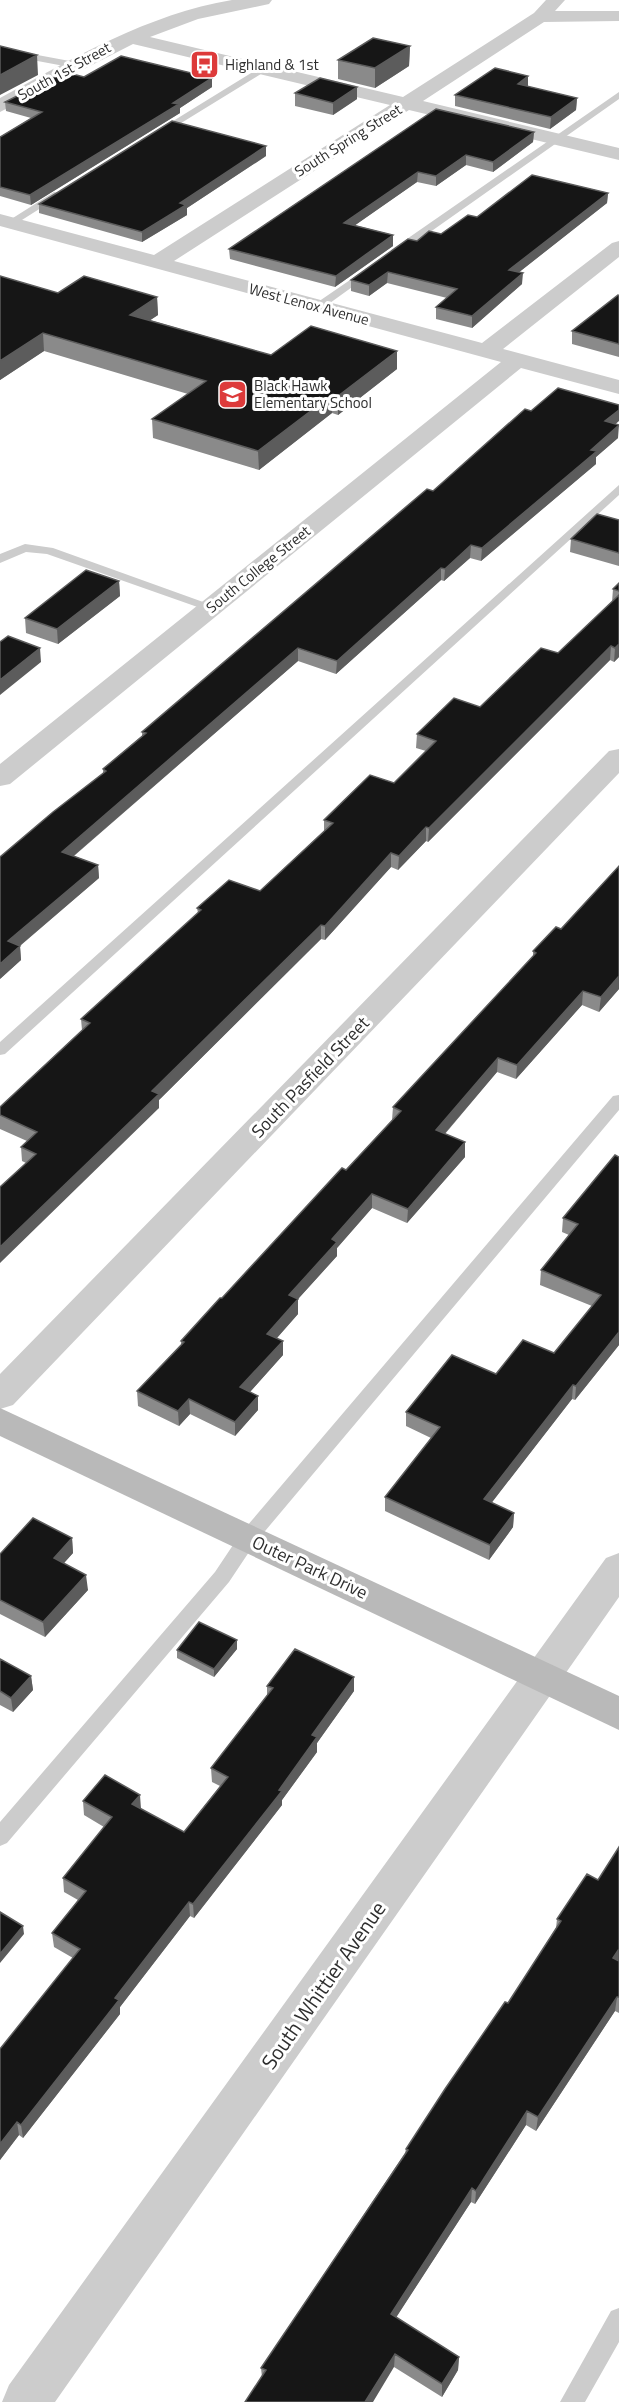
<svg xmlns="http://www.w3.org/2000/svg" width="619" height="2402" font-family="'Titillium Web',sans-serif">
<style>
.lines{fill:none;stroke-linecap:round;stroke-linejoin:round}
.lane{fill:#ccc;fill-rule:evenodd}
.street{fill:#ccc;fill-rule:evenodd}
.secondary{fill:#b9b9b9;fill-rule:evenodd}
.wall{fill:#8a8a8a}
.shaded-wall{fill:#5c5c5c}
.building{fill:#161616;stroke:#5c5c5c;stroke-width:1.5}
.labels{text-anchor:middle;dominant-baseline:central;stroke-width:6;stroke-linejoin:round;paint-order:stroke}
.far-poi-label{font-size:15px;fill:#2f2f2f;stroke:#fff;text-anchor:start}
.far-street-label{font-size:15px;fill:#2f2f2f;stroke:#fff}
.street-label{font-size:18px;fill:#2f2f2f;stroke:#fff}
.near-street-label{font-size:21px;fill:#2f2f2f;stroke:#fff}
</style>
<rect width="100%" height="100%" fill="#fff"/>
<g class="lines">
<path class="lane" d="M0 48 75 62 80 65 75 68 0 54Z
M261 67 269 69 160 136 152 134Z
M619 92V99L399 254H391V250Z
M54 192 63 194 14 225 5 223Z
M369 267 373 268V272L323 308H315V304Z
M619 485V495L5 1054 0 1055V1042Z
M25 544 53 548 217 607 216 610H206L47 554 26 552 0 563V554Z
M619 1095V1110L255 1543 229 1582 7 1843 0 1846V1822L215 1572 241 1533 613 1096Z
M619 2308V2342L585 2402H560L611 2311Z"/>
<path class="street" d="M232 0H272L269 4 198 19 150 37 403 97 534 13 546 0H565L555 11H619V21L544 22 423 101 619 148V160L409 110 174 261 482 343 612 243 619 241V257L503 349 619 380V394L521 368 10 784 0 786V764L501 362 0 226V214L154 255 390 105 133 44 0 112V98C74 58 148 14 232 0Z
M619 749V773L13 1405 0 1409V1374L609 751Z
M619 1553V1597L55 2402H2L9 2385 606 1558Z"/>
<path class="secondary" d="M0 1408 619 1696V1730L0 1436Z"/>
</g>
<path class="wall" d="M410 46 409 66 375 88 338 79V60Z
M84 77 212 78V87L180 108V113L31 205 0 196V137L31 118 6 111 5 102Z
M357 87V99L333 115 295 106V93Z
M455 95 577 98 576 110 550 129 455 106Z
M436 109 534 132 533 142 493 172 466 165 436 186 417 182 355 225 393 235V246L335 287 230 259 229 249Z
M266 156 187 208V215L142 242 39 213V204Z
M608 193 607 203 519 272 522 284 472 328 436 319V307L447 298 387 283 369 296 351 291V280L417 241 441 234 477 217Z
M0 276 58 293 157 297 158 315 150 320 271 355 397 369 338 415 332 413 259 470 153 438 152 419 188 394 44 351 0 380Z
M619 296V357L572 344V331Z
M531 411 615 424 618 438 596 457V464L481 561 470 558 444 581 441 580 336 674 298 661 74 856 98 865 99 878 20 946 21 960 0 979 103 774V769L142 736V732Z
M619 520V566L570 552 571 539Z
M119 581 120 596 58 644 26 633 25 618Z
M619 583V657L614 662 610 660 428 842 426 841 398 870 391 867 325 940 321 939 159 1100V1108L26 1163 22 1161 21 1147 27 1141 0 1129V1107L82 1030 81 1019 198 913 197 908 260 891 324 831V820L394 783 426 751 416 748 417 734 480 707 558 653 612 602 613 589Z
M619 866V989L599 1012 582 1005 516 1079 497 1072 445 1134 465 1142V1157L407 1223 372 1208 337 1248V1256L298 1299V1314L277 1338 283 1355 250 1392 258 1410 235 1436 190 1414 179 1426 138 1406 137 1391 181 1345V1341L346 1170 392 1120 393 1107 533 956V951L561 929Z
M619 1157V1345L575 1400 572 1399 491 1503 514 1513 513 1527 489 1560 385 1511V1497L431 1438 406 1426V1412L496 1374 554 1353 592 1306 540 1285 541 1270 569 1235 562 1232 563 1218Z
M72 1538 73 1553 64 1563 88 1590 45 1637 0 1614V1554Z
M237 1649 214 1677 177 1658V1650Z
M0 1659 31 1676 33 1690 13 1712 0 1705Z
M267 1686 354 1691 317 1743V1752L282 1800V1805L194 1918 190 1916 120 2007V2014L23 2138 19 2135 0 2160V2049L73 1958 54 1947 52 1933 78 1900 64 1892 63 1878 104 1827 84 1815 83 1801 141 1809 184 1832 220 1786 212 1782 211 1768 267 1695Z
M619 1847V2013L615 2011 536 2131 526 2125 475 2204 471 2202 396 2317 459 2357 458 2370 442 2397 394 2367 262 2377 261 2368 405 2153 406 2149 508 2003 556 1928 557 1919 598 1880Z"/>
<path class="shaded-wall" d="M410 46 409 66 375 88V68Z
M37 55 38 75 0 95V75Z
M528 76V87L518 84Z
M212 78V87L180 108V113L31 205 30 195 173 103Z
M357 87V99L333 115V103Z
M577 98 576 110 550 129 551 117Z
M534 132 533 142 493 172V162Z
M266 146V156L187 208V215L142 242V232L180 203Z
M466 155V165L436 186V176Z
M418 172 417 182 344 233V223Z
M608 193 607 203 508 281 509 270Z
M393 235V246L335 287 336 276Z
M388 272 387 283 369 296V285Z
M523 273 522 284 472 328V316Z
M157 297 158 315 131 333 130 315Z
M43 333 44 351 0 380V361Z
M397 351V369L338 415V396Z
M333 394 332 413 259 470 258 451Z
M619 410V421L604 434 605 421Z
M619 425 618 438 596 457V464L481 561 482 548Z
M471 545 470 558 444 581 445 569Z
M441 568V580L336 674 337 661Z
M119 581 120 596 58 644 57 629Z
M619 644V657L614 662 615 648Z
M611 646 610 660 428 842 429 828Z
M40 648 41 662 0 695V680Z
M298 648V661L63 865 62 852Z
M426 827V841L398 870 399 856Z
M391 853V867L325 940V926Z
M98 865 99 878 9 955 8 941Z
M321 925V939L159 1100V1108L0 1263V1247L152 1091Z
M20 946 21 960 0 979V964Z
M619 976V989L599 1012 601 997Z
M583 991 582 1005 516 1079 517 1065Z
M498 1058 497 1072 435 1145 436 1130Z
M465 1142V1157L407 1223 408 1209Z
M372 1194V1208L337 1248V1256L289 1309V1295L332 1239Z
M298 1299V1314L268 1348 267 1334Z
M619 1332V1345L575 1400 576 1386Z
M283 1341V1355L241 1402 240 1387Z
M573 1385 572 1399 483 1514 484 1499Z
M258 1396V1410L235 1436V1422Z
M189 1399 190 1414 179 1426 178 1411Z
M514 1513 513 1527 489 1560 490 1545Z
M72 1538 73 1553 55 1573 54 1558Z
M86 1575 88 1590 45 1637 43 1622Z
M237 1640V1649L214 1677V1669Z
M31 1676 33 1690 13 1712 11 1698Z
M354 1677V1691L317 1743V1752L282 1800V1805L194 1918 193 1904 279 1790 312 1735Z
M140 1795 141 1809 132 1804Z
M189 1902 190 1916 120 2007V2014L23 2138 21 2125 115 1998Z
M23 1926 24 1934 0 1963V1954Z
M619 1949V1960L611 1973 613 1958Z
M617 1997 615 2011 536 2131 538 2117Z
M527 2111 526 2125 475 2204 476 2191Z
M17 2122 19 2135 0 2160V2144Z
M472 2188 471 2202 390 2327 391 2314Z
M395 2354 394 2367 373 2402H365Z
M459 2357 458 2370 442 2397V2384Z"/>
<path class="building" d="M373 38 410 46 375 68 338 60Z
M0 46 37 55 0 75Z
M121 56 212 78 173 103 179 104 30 195 0 187V137L42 112 5 102 65 72 84 77Z
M495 68 528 76 518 84 577 98 551 117 455 95Z
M320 78 357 87 333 103 295 93Z
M436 109 534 132 493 162 466 155 436 176 418 172 344 223 393 235 336 276 229 249Z
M172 121 266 146 180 203 186 205 142 232 39 204Z
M532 175 608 193 509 270 523 273 472 316 436 307 457 289 388 272 369 285 351 280 408 239 417 241 429 231 441 234 468 215 477 217Z
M0 276 58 293 84 276 157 297 130 315 271 355 311 326 397 351 338 396 333 394 258 451 152 419 206 381 43 333 0 361Z
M618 295 619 296V344L572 331Z
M558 388 619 405V410L605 421 619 425 591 450 597 451 482 548 471 545 445 569 441 568 337 661 298 648 62 852 98 865 8 941 20 946 0 964V857L53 812 106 771 103 769 146 733 142 732 427 489 433 491 525 409 531 411Z
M597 514 619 520V553L571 539Z
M86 570 119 581 57 629 25 618Z
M619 583V591L613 589Z
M619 595V644L615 648 611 646 429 828 426 827 399 856 391 853 325 926 321 925 152 1091 159 1094 0 1247V1187L36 1154 21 1147 37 1132 0 1115V1107L90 1023 81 1019 201 910 197 908 229 880 260 891 333 823 324 820 370 775 394 783 436 741 417 734 454 698 480 707 541 648 558 653Z
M8 636 40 648 0 680V642Z
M619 866V976L601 997 583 991 517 1065 498 1058 436 1130 465 1142 408 1209 372 1194 332 1239 337 1242 289 1295 298 1299 267 1334 283 1341 240 1387 258 1396 235 1422 189 1399 178 1411 137 1391 184 1342 181 1341 220 1298H222L342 1168 346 1170 401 1111 393 1107 536 953 533 951 556 927 561 929Z
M615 1155 619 1157V1332L576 1386 573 1385 484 1499 514 1513 490 1545 385 1497 440 1427 406 1412 452 1355 496 1374 523 1340 554 1353 601 1295 541 1270 578 1224 563 1218Z
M33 1518 72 1538 54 1558 86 1575 43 1622 0 1600V1554Z
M199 1622 237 1640 214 1669 177 1650Z
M295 1649 354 1677 312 1735 317 1737 279 1790 282 1791 193 1904 189 1902 115 1998 119 2000 21 2125 17 2122 0 2144V2049L80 1949 52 1933 86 1891 63 1878 112 1817 83 1801 105 1775 140 1795 132 1804 184 1832 228 1777 211 1768 273 1688 267 1686Z
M0 1659 31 1676 11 1698 0 1691Z
M619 1847V1949L613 1958 619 1961V1997H617L538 2117 527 2111 476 2191 472 2188 391 2314 459 2357 442 2384 395 2354 365 2402H245L266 2370 261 2368 408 2150 406 2149 445 2089 505 2002 508 2003 561 1921 557 1919 587 1874 598 1880Z
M0 1912 23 1926 0 1954Z"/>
<defs>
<symbol id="bus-square" viewBox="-11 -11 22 22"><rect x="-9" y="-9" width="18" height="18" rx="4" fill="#dd3a3a" stroke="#fff"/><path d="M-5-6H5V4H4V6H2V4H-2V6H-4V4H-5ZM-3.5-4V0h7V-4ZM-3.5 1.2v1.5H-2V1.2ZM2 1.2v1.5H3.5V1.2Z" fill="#fff"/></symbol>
<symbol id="school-square" viewBox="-11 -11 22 22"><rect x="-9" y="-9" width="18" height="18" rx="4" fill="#dd3a3a" stroke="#fff"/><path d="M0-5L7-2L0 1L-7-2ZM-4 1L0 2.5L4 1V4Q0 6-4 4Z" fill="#fff"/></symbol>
</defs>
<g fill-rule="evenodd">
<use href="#bus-square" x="188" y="48" width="33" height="33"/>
<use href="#school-square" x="216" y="378" width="33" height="33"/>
</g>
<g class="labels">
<g class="far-poi-label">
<text x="225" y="64">Highland &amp; 1st</text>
<text x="254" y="385">Black Hawk<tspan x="254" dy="17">Elementary School</tspan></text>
</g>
<g class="far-street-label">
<text transform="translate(64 71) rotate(-29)">South 1st Street</text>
<text transform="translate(348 140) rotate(-32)">South Spring Street</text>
<text transform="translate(309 304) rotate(15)">West Lenox Avenue</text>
<text transform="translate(258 569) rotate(-39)">South College Street</text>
</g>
<g class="street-label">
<text transform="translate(310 1077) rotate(-46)">South Pasfield Street</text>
<text transform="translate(310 1567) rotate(25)">Outer Park Drive</text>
</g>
<g class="near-street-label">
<text transform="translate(323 1985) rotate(-55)">South Whittier Avenue</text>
</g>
</g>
</svg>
